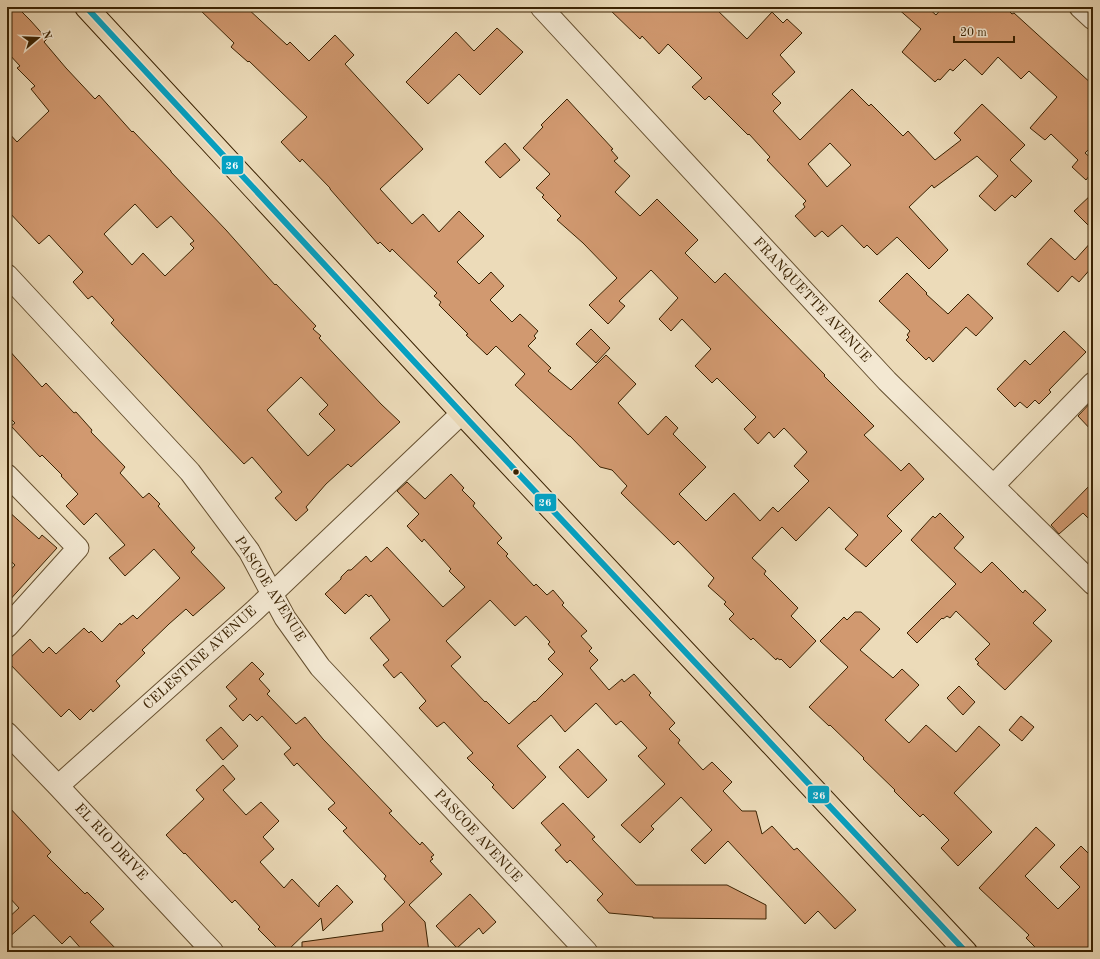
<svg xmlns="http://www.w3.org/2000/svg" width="1100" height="959" font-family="'Old Standard TT',serif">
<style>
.building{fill:#d19970;stroke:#3a2202;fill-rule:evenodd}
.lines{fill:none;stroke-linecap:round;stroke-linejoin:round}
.minor-casing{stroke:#665030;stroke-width:23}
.major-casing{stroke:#3a2202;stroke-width:24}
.minor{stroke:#f3e8d2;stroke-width:21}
.major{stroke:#ecdbb9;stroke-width:22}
.bus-1-casing{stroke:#f3e8d2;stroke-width:9}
.bus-1{stroke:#03a2c4;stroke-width:6}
.bus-dot{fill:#3a2202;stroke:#f3e8d2;stroke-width:1.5}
.labels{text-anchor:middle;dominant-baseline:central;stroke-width:4;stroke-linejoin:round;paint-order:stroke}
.street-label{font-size:14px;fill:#3a2202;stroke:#f3e8d2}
.line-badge{stroke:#f3e8d2;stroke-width:1.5}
.badge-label{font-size:11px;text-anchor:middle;font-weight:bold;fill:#fff}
</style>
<rect width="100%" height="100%" fill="#ecdbb9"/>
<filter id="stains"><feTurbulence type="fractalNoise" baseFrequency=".005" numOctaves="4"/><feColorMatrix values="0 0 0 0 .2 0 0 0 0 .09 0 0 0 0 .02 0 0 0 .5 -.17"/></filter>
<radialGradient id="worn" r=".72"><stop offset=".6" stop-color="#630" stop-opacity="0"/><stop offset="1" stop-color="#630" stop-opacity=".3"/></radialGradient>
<path class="building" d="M7 7H17L30 20 47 39 44 42 66 68 95 99 99 95 132 132 133 131 171 171V172L226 230 275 285 276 284 316 326 313 329 321 336 319 338 381 404 400 422 351 467 348 464 326 484 306 507 308 510 296 521 275 498 282 492 252 457 244 464 111 323 114 320 92 296 88 299 73 282 83 272 49 235 39 244 7 210V131L17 142 49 111 31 89 35 86 17 68 20 66 7 52ZM135 204 157 228 171 216 194 241 190 244 194 248 165 276 143 253 132 265 104 234ZM301 377 328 405 319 414 335 430 308 456 267 410Z
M197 7H246L287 45 290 42 309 61 335 35 354 55 345 64 423 149 380 189 412 224 423 214 439 232 459 211 484 236 457 262 479 284 491 272 504 286 490 300 512 322 520 314 538 331 534 336 536 338 528 346 551 368 548 371 571 390 606 355 636 384 618 403 648 435 666 416 678 428 673 434 706 467 679 494 706 521 734 493 760 521 773 507 778 512 809 481 794 466 807 452 784 428 774 438 769 432 758 444 744 429 756 417 717 378 712 383 695 366 711 349 682 319 671 331 659 319 678 298 651 270 619 301 625 306 608 324 589 305 617 278 583 243 557 220 561 216 542 197 544 195 536 188 550 174 523 148 543 127 541 125 567 99 613 149 611 150 618 158 614 161 630 176 615 192 640 216 657 199 698 240 685 253 715 283 725 273 825 375 824 376 874 426 864 435 901 471 909 463 924 479 887 516 902 531 866 567 845 549 858 535 829 507 796 541 782 527 752 558 766 571 764 574 798 608 791 616 816 641 790 668 781 659 780 660 777 658 776 660 753 638 751 640 729 619 734 614 724 604 726 602 708 586 714 578 678 541 674 545 621 493 627 486 612 470 600 467 570 436H569L515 385 525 374 496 346 487 355 466 335 468 334 439 305 441 302 434 296 437 293 392 249 390 252 380 242 378 244 330 189V188L302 159 300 162 281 142 307 117 249 61 248 62 231 47 234 43Z
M607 7H714L747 39 772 12 783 23 787 19 802 33 780 55 795 72 772 94 781 103 773 111 800 140 852 89 869 106 871 104 903 136 908 131 935 160 961 140 954 133 982 104 1025 145 1010 160 1032 181 1015 198 1012 195 995 211 979 196 998 176 977 156 934 188 932 185 909 207 948 250 929 269 897 237 877 255 867 245 864 248 842 225 828 237 822 231 815 237 795 216 805 207 803 204 806 201 767 160 770 157 749 134 748 135 709 96 705 100 692 87 702 78 668 44 659 54 642 36 640 39ZM830 143 851 165 827 187 808 164Z
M896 7H927L936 15 943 7H1005L1012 14 1014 13 1093 85V145L1085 153 1093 160V171L1086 180 1072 167 1078 160 1051 134 1045 140 1030 128 1057 97 1029 71 1021 79 998 57 982 75 965 59 953 71 950 69 940 80 938 79 935 82 902 52 921 29Z
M497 28 523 52 480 95 459 74 428 104 406 82 456 32 474 51Z
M505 143 520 160 500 178 485 162Z
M1093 193V230L1074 211Z
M1051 238 1075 260 1093 240V266L1079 282 1072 276 1058 292 1027 264Z
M907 273 927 293 926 294 948 314 968 294 993 318 976 336 966 327 933 362 929 357 926 360 906 340 909 337 907 335 910 331 879 301Z
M591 329 610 348 596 363 576 344Z
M1064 331 1086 352 1049 390 1051 392 1039 404 1035 400 1027 408 1020 402 1015 407 997 389 1025 360 1030 365Z
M7 348 42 387 46 383 74 413 76 412 92 430 91 432 125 467 120 473 143 498 149 493 160 504 158 506 195 548 191 552 225 588 193 616 186 609 169 624 142 650 145 653 116 681 120 686 93 712 91 709 80 720 69 709 61 717 7 661 30 639 43 653 49 647 56 654 84 628 89 633 91 631 102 642 120 623 121 625 133 615 137 619 180 578 154 549 125 576 109 558 125 545 96 513 84 525 66 506 78 494 61 476 62 475 42 455 40 457 11 426 15 423 7 415Z
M1093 400V432L1078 416Z
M451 474 464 488 462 490 475 503 473 506 502 538 497 543 508 554 506 556 534 586 536 584 547 595 553 590 564 603 562 605 587 631 581 636 592 648 589 651 598 660 590 668 609 690 622 679 624 682 634 674 651 693 649 695 675 723 669 729 680 740 678 743 703 770 712 762 732 782 723 791 742 811H756L762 834 772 826 794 850 797 848 856 910 835 929 818 911 805 924 728 841 705 864 691 850 712 830 681 797 651 826 654 829 640 843 621 825 665 784 638 756 647 748 621 721 616 725 596 703 565 732 551 715 517 746 546 777 513 809 492 787 494 785 467 758 473 753 444 722 437 727 419 708 426 701 401 672 394 678 383 665 389 660 370 638 390 620 371 595 369 597 366 594 345 614 325 594 341 579V577L348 570H351L366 556 371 562 387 547 443 607 465 587 449 571 451 569 424 539 422 542 407 526 419 514 397 491 407 482 425 499ZM490 600 515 626 526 616 550 642 548 644 555 652 548 659 563 674 535 702 534 701 509 724 486 701 485 702 451 666 461 657 446 641Z
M1093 482V523L1083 513 1059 534 1051 525Z
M7 510 39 539 42 535 57 548 7 603V574L15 565 7 558Z
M940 513 964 537 954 548 981 573 992 562 1023 593 1025 590 1046 610 1033 623 1052 641 1005 690 977 664 979 663 975 659 990 644 956 611 950 618 947 616 943 619 942 618 917 643 907 633 956 584 911 540 933 516 935 518Z
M855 612H861L880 629 860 650 893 678 902 669 919 685 885 720 909 743 926 725 956 752 979 726 1000 745 954 793 992 832 958 866 941 848 949 840 923 814 920 817 894 791 895 790 863 759 864 758 830 725 829 726 809 707 848 667 820 641 844 617 847 620Z
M252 662 264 674 259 679 270 691 267 694 296 724 305 717 323 739 392 811 389 813 420 845 422 842 434 855 431 857 433 859 430 861 442 874 409 905 425 922 429 952H302V942L383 931 382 924 405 902 384 879 386 876 343 831 347 828 328 809 335 803 297 763 294 766 284 754 291 748 262 716 257 721 250 714 243 721 229 706 237 699 226 687Z
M959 686 975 702 963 715 947 698Z
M1021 716 1034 727 1022 741 1009 730Z
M221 727 238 746 223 760 206 740Z
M578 749 607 780 588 798 559 767Z
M223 765 235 779 223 790 246 815 261 802 279 821 263 837 274 849 260 862 284 888 292 879 319 907V903L337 885 353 902 323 931 321 918 286 952H281L258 929 260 927 235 900 232 903 185 853 184 854 166 835 204 799 196 790Z
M563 803 595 837 592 839 636 885H727L766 905V919L653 918V917L609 913 597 900 603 894 570 860 567 863 555 850 561 845 541 823Z
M7 805 51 852 47 856 85 894 87 892 104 909 90 922 119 952H84L70 936 62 944 34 915 7 939V919L19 908 7 895Z
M1036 827 1055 845 1025 876 1058 909 1080 887 1060 867 1081 846 1093 858V952H1040L1026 938 1029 935 979 888Z
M470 894 496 922 483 934 479 928 457 948 436 926Z"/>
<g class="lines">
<defs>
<path id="minor" d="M541 7 887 381 1093 584
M1080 7 1093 19
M7 275 190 472 249 551 285 618 320 667 587 952
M7 475 78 548 7 627
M994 485 1093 383
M7 733 58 786 213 952
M58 786 255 610 462 413"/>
<path id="major" d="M86 7 471 423 966 952"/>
</defs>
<use href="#minor" class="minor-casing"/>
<use href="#major" class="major-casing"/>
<use href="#minor" class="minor"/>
<use href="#major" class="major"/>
<defs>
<path id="bus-1" d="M86 7 471 423 966 952"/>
</defs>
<use href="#bus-1" class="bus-1-casing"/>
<use href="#bus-1" class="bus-1"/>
</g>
<circle class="bus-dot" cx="516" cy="472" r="3.5"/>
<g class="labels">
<g class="street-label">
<text transform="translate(812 300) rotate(47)">FRANQUETTE AVENUE</text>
<text transform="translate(270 589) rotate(58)">PASCOE AVENUE</text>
<text transform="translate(200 658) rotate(-42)">CELESTINE AVENUE</text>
<text transform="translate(478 836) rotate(47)">PASCOE AVENUE</text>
<text transform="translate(111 842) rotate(47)">EL RIO DRIVE</text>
</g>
</g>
<g class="line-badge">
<rect x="221" y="155" width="23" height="20" rx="4" fill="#03a2c4"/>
<rect x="534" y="493" width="23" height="19" rx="4" fill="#03a2c4"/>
<rect x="807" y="785" width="23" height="19" rx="4" fill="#03a2c4"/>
</g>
<g class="badge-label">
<text x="232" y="169">26</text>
<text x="545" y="506">26</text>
<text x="819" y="799">26</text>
</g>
<rect width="1100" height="959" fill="none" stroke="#ecdbb9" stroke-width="24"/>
<rect x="8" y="8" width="1084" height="943" fill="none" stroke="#3a2202" stroke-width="2"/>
<rect x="12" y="12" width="1076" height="935" fill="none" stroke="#3a2202"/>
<g transform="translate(38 38) rotate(71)" stroke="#f3e8d2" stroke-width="3" paint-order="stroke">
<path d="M0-3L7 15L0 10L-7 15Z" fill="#3a2202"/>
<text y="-6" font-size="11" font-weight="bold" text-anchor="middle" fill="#3a2202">N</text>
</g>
<path d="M954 36v6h60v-6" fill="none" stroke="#3a2202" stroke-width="2"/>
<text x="960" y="36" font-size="12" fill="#3a2202" stroke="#f3e8d2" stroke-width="3" paint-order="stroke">20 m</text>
<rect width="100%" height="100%" filter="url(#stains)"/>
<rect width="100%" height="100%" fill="url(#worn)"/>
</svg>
